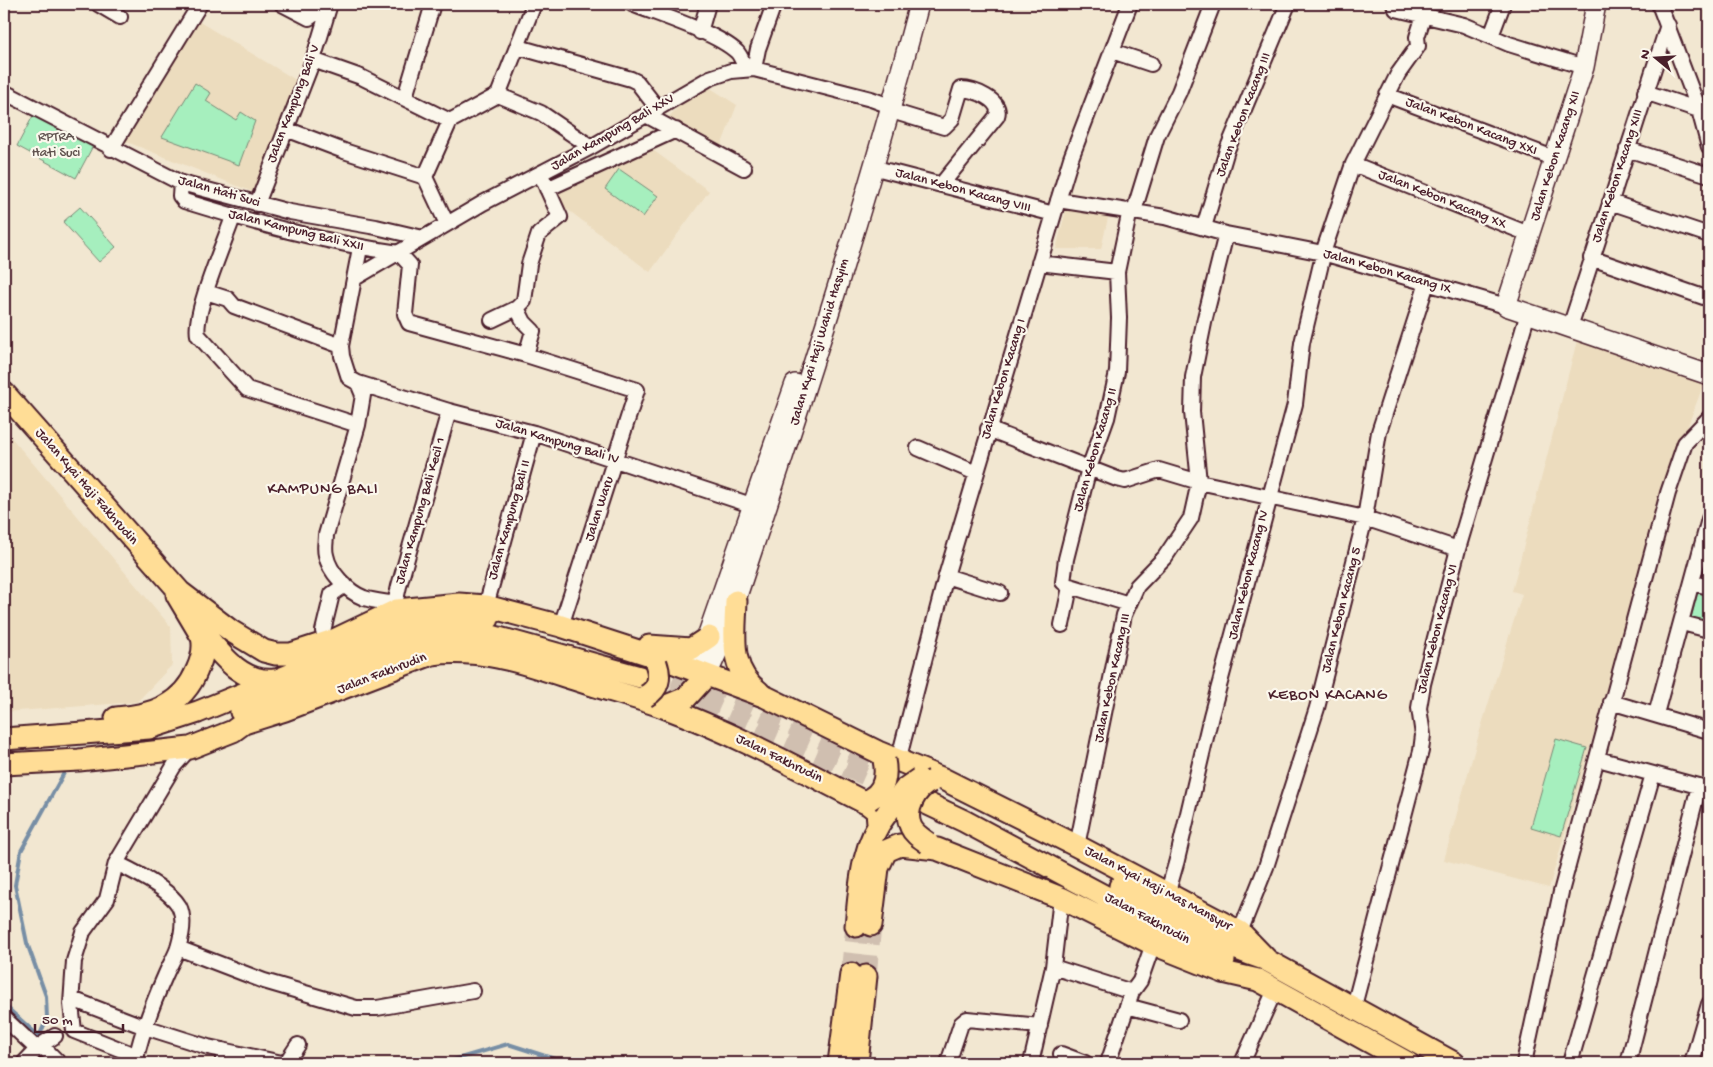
<svg xmlns="http://www.w3.org/2000/svg" width="1713" height="1067" font-family="'Gochi Hand',sans-serif">
<style>
.built{fill:#ecdcbe}
.green{fill:#a6efbe;stroke:#788774}
.lines{fill:none;stroke-linecap:round;stroke-linejoin:round}
.stream{stroke:#778ea5;stroke-width:4}
.primary-tunnel{stroke:#d0bfb0;stroke-width:21;stroke-dasharray:21 11;stroke-linecap:butt}
.street-casing{stroke:#4a1f2b;stroke-width:18}
.secondary-casing{stroke:#4a1f2b;stroke-width:22}
.primary-casing{stroke:#4a1f2b;stroke-width:25}
.street{stroke:#fbf7ec;stroke-width:14}
.secondary{stroke:#fbf7ec;stroke-width:19}
.primary{stroke:#ffdd96;stroke-width:21}
.primary-bridge-casing{stroke:#4a1f2b;stroke-width:25;stroke-linecap:butt}
.primary-bridge{stroke:#ffdd96;stroke-width:21}
.labels{text-anchor:middle;dominant-baseline:central;stroke-width:4.5;stroke-linejoin:round;paint-order:stroke}
.street-label{font-size:14px;fill:#4a1f2b;stroke:#fbf7ec}
.park-label{font-size:14px;fill:#615350;stroke:#fbf7ec}
.quarter-label{font-size:16px;letter-spacing:1px;fill:#4a1f2b;stroke:#fbf7ec}
</style>
<rect width="100%" height="100%" fill="#f2e7d1"/>
<filter id="ink" filterUnits="userSpaceOnUse"><feTurbulence type="fractalNoise" baseFrequency=".02" numOctaves="2"/><feDisplacementMap in="SourceGraphic" scale="10" xChannelSelector="R" yChannelSelector="G"/><feConvolveMatrix kernelMatrix="1 2 1 2 8 2 1 2 1" color-interpolation-filters="sRGB"/></filter>
<g filter="url(#ink)">
<path class="built" d="M196 20 296 80 253 192 122 140Z
M701 82 737 105 721 146 690 134 667 119Z
M650 148 709 191 650 272 551 197 585 176Z
M1066 210 1109 213 1101 249H1056Z
M1578 337 1705 380 1664 490 1549 888 1444 860 1479 734 1522 594 1512 591Z
M4 429 171 627 172 665 137 702 4 712Z"/>
<path class="green" d="M195 83 211 93 206 101 236 120 241 112 255 121 239 165 162 137Z
M35 112 94 144 76 178 17 146Z
M619 169 658 196 643 217 605 189Z
M80 207 116 247 99 262 63 222Z
M1699 588 1709 590V626L1690 622Z
M1556 739 1587 748 1561 836 1531 827Z"/>
<g class="lines">
<path class="stream" d="M4 1005 41 1038
M39 1037 47 1018 46 996 27 943 15 885 21 851 64 773
M443 1063 508 1044 567 1063"/>
<path class="primary-tunnel" d="M644 665 747 704 930 789
M670 689 899 790
M851 974 856 926
M866 976 871 925"/>
<defs>
<path id="street" d="M98 4 120 17
M282 4 309 18 316 13 315 8 309 4
M632 4C660 15 717 33 737 52 741 56 743 63 746 69
M1394 4 1396 9 1464 25 1509 44 1584 67
M1659 4 1699 110 1709 147
M700 32 708 4
M1491 36 1503 4
M518 47 631 79 637 82 658 109
M1112 51 1151 64
M313 60 361 77 450 121
M754 69 758 49 774 4
M4 92 181 183 290 212 376 227 423 238
M1645 92 1699 110
M498 95 541 113 591 147
M498 95 534 4
M1387 95 1556 159
M405 97 433 4
M888 110 944 127 952 119 961 89C973 89 1003 100 997 116L941 185
M646 115 744 168
M286 129 344 151 425 177
M111 149 200 4
M1627 149 1709 175
M1353 164 1531 235
M872 167 1054 214
M181 183 180 196 184 201C255 223 326 243 399 253
M547 189 676 130
M1058 200 1165 217 1226 234 1323 253 1506 306
M1610 202 1709 235
M257 204 313 60 330 4
M1134 211 1157 136 1179 92 1213 4
M233 217C225 241 193 314 198 335L247 389 358 425
M447 224 425 177 450 121 498 95
M1204 227 1227 150 1288 4
M360 248 341 346 342 356 349 378 358 383 363 395 358 425 326 535C326 542 324 548 326 555 329 572 348 592 364 598 374 601 385 602 395 604
M399 253 410 265 405 314 409 323 526 355 637 390 561 626
M1591 258 1709 299
M1039 263 1117 272
M355 278 483 203 591 147 710 78 731 71 754 69 871 99 890 106
M206 292 228 299 234 306 341 346
M517 308 524 322 533 331 526 355
M492 320 517 308 524 301 529 264 539 234 560 217 541 175
M1570 327 1668 25
M358 383 449 411 534 433 754 506
M988 429 1117 479 1125 481 1159 470 1199 482 1365 518 1458 549
M918 448 976 473
M946 576 1000 593
M1693 583 1709 587
M1070 586 1129 604
M486 606 534 433
M397 610 395 604 399 586 449 411
M1682 623 1709 630
M1062 625 1070 587 1063 582 1066 559 1089 468 1107 418 1117 372 1119 318 1117 272 1130 210
M327 642 323 631 332 594 345 585
M1611 702 1709 731
M1656 714 1709 519
M1598 759 1709 789
M898 761 946 576 1054 214 1071 158 1130 4
M1077 846 1124 615 1137 586 1165 557 1191 518 1199 482 1192 412 1193 377 1205 318 1226 234
M116 863C133 871 169 889 179 906 185 918 182 935 178 948 175 957 169 966 165 976 153 1003 141 1034 135 1063
M1167 895 1177 860 1211 716 1295 404 1302 343 1325 247 1353 164 1398 74 1418 46 1417 37 1424 15
M1240 932 1266 867 1317 708 1365 518 1379 432 1427 283
M178 948 264 981 356 1008H377L473 991
M1053 967 1132 992
M72 999 145 1027 208 1047 282 1063
M1127 1006 1179 1020
M1354 1006 1421 751 1423 735 1419 708 1423 684 1458 549 1528 313
M4 1018 37 1049
M41 1045 55 1036
M1061 1054 1085 1063
M137 1056 74 1031 71 1004 74 961 83 932 107 899 116 863 174 766 190 748
M24 1063 41 1045 59 1063
M223 1063V1050
M286 1063 298 1045
M948 1063 961 1024 967 1019 1040 1026
M1031 1063 1053 967 1061 898
M1108 1063 1132 992 1140 981 1153 944
M1242 1063 1275 990
M1524 1063 1561 892 1668 493 1685 443 1709 418
M1570 1063 1653 774
M1628 1063 1699 786
M1692 1063 1709 1004"/>
<path id="secondary" d="M1596 4 1584 67 1506 306 1709 375
M695 671 795 384
M707 675 721 644C792 432 862 220 919 4"/>
<path id="primary" d="M4 393 180 592 231 631 264 651 276 654H291L334 640 397 610 459 604 486 606 561 626 672 662 766 697 878 752 941 778 1077 846 1240 932 1268 961 1454 1063
M736 601C735 636 728 669 759 692
M201 630C220 653 241 684 275 680
M649 646 691 649 709 637
M664 707 686 698 707 675
M241 712 393 648 447 634 492 636 640 677
M116 718C152 716 183 705 197 670 202 659 205 649 202 637L177 595
M4 739 149 728 198 712 388 635C421 624 453 616 488 619
M4 764 79 760 190 748 233 731 244 723 285 710 432 654C485 647 532 666 583 682 610 691 639 698 666 708 736 734 801 770 868 804L877 811 878 823
M928 804 964 821 1224 960
M1120 886C1167 912 1213 943 1264 959
M871 925 878 868 886 851 900 845 937 849 1061 898 1153 944 1223 972 1258 980 1408 1063
M856 926C860 886 861 845 887 813
M839 1063 851 974
M857 1063 866 976"/>
</defs>
<use href="#street" class="street-casing"/>
<use href="#secondary" class="secondary-casing"/>
<use href="#primary" class="primary-casing"/>
<use href="#street" class="street"/>
<use href="#secondary" class="secondary"/>
<use href="#primary" class="primary"/>
<defs>
<path id="primary-bridge" d="M646 696C659 689 661 677 656 663
M870 799C885 791 887 775 884 760
M887 813 906 788 919 779
M928 843C921 838 914 834 911 827 903 810 916 787 932 781"/>
</defs>
<use href="#primary-bridge" class="primary-bridge-casing"/>
<use href="#primary-bridge" class="primary-bridge"/>
</g>
</g>
<g class="labels">
<g class="street-label">
<text transform="translate(294 104) rotate(-69)">Jalan Kampung Bali V</text>
<text transform="translate(1244 115) rotate(-69)">Jalan Kebon Kacang III</text>
<text transform="translate(1471 127) rotate(21)">Jalan Kebon Kacang XXI</text>
<text transform="translate(613 133) rotate(-30)">Jalan Kampung Bali XXV</text>
<text transform="translate(1556 156) rotate(-72)">Jalan Kebon Kacang XII</text>
<text transform="translate(1618 176) rotate(-72)">Jalan Kebon Kacang XIII</text>
<text transform="translate(963 191) rotate(15)">Jalan Kebon Kacang VIII</text>
<text transform="translate(219 192) rotate(16)">Jalan Hati Suci</text>
<text transform="translate(1442 200) rotate(22)">Jalan Kebon Kacang XX</text>
<text transform="translate(296 231) rotate(14)">Jalan Kampung Bali XXII</text>
<text transform="translate(1387 272) rotate(16)">Jalan Kebon Kacang IX</text>
<text transform="translate(820 342) rotate(-73)">Jalan Kyai Haji Wahid Hasyim</text>
<text transform="translate(1004 379) rotate(-73)">Jalan Kebon Kacang I</text>
<text transform="translate(557 442) rotate(17)">Jalan Kampung Bali IV</text>
<text transform="translate(1096 450) rotate(-74)">Jalan Kebon Kacang II</text>
<text transform="translate(86 487) rotate(49)">Jalan Kyai Haji Fakhrudin</text>
<text transform="translate(600 509) rotate(-72)">Jalan Waru</text>
<text transform="translate(421 511) rotate(-74)">Jalan Kampung Bali Kecil 1</text>
<text transform="translate(510 520) rotate(-74)">Jalan Kampung Bali II</text>
<text transform="translate(1249 575) rotate(-76)">Jalan Kebon Kacang IV</text>
<text transform="translate(1342 610) rotate(-76)">Jalan Kebon Kacang 5</text>
<text transform="translate(1438 629) rotate(-76)">Jalan Kebon Kacang VI</text>
<text transform="translate(382 674) rotate(-21)">Jalan Fakhrudin</text>
<text transform="translate(1113 678) rotate(-78)">Jalan Kebon Kacang III</text>
<text transform="translate(779 759) rotate(26)">Jalan Fakhrudin</text>
<text transform="translate(1158 889) rotate(28)">Jalan Kyai Haji Mas Mansyur</text>
<text transform="translate(1147 919) rotate(28)">Jalan Fakhrudin</text>
</g>
<g class="park-label">
<text x="56" y="137">RPTRA<tspan x="56" dy="16">Hati Suci</tspan></text>
</g>
<g class="quarter-label">
<text x="323" y="490">KAMPUNG BALI</text>
<text x="1328" y="696">KEBON KACANG</text>
</g>
</g>
<rect width="1713" height="1067" fill="none" stroke="#fbf7ec" stroke-width="20"/>
<rect x="10" y="10" width="1693" height="1047" fill="none" stroke="#4a1f2b" stroke-width="2" filter="url(#ink)"/>
<g transform="translate(1656 58) rotate(288)" stroke="#fbf7ec" stroke-width="4" paint-order="stroke">
<path d="M0-4L9 19L0 12L-9 19Z" fill="#4a1f2b"/>
<text y="-8" font-size="14" font-weight="bold" text-anchor="middle" fill="#4a1f2b">N</text>
</g>
<path d="M35 1024v8h88v-8" fill="none" stroke="#4a1f2b" stroke-width="2.5"/>
<text x="42" y="1024" font-size="15" fill="#4a1f2b" stroke="#fbf7ec" stroke-width="4" paint-order="stroke">50 m</text>
</svg>
